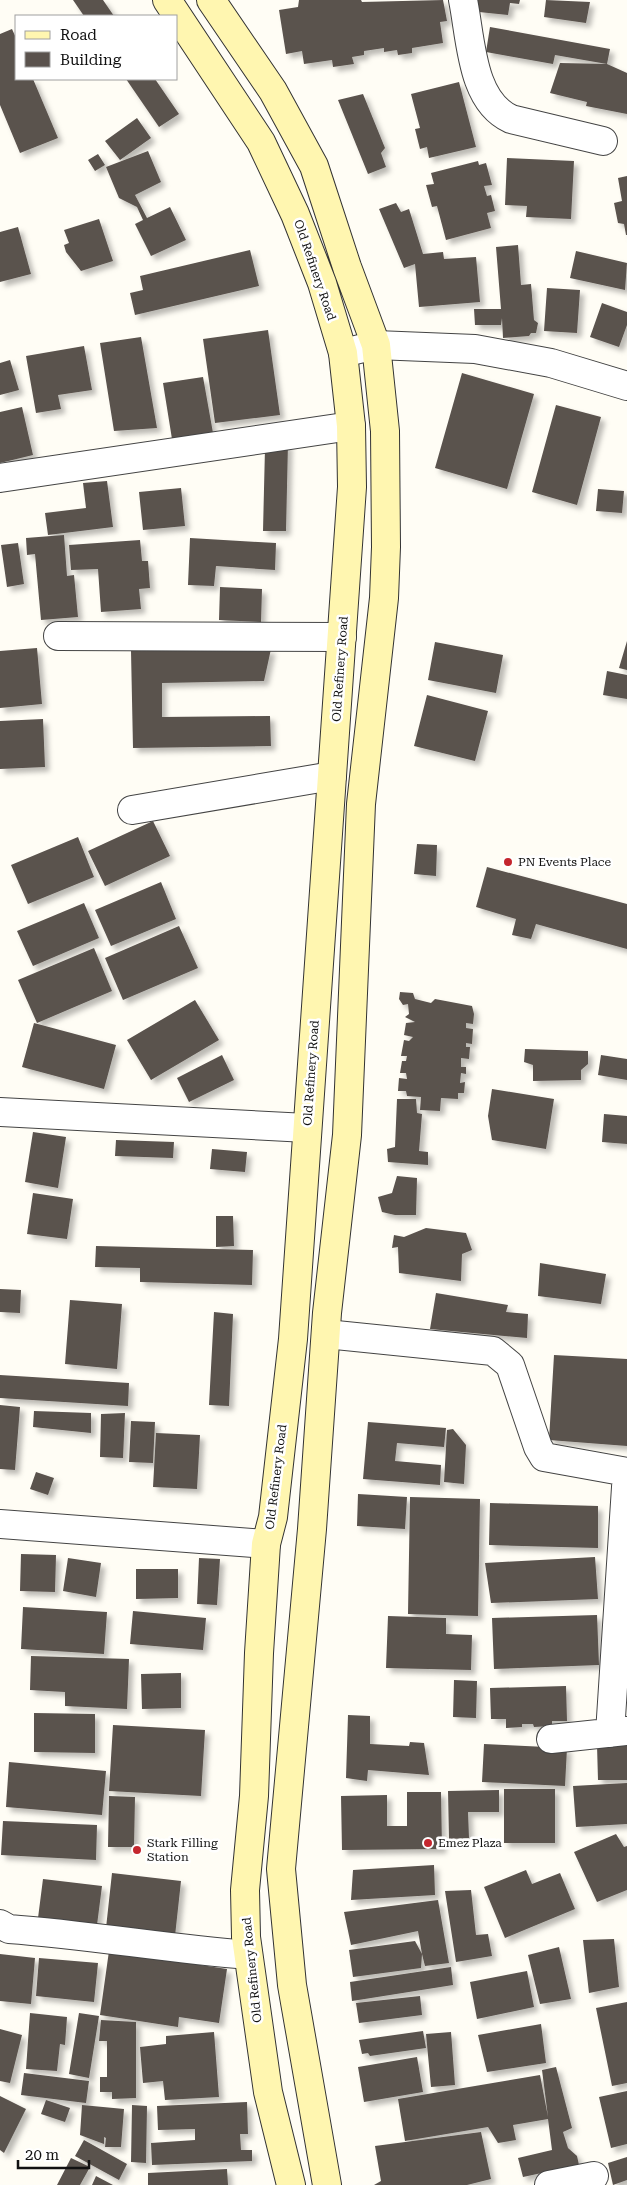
<svg xmlns="http://www.w3.org/2000/svg" width="627" height="2185" font-family="'Roboto Serif',serif">
<style>
.building{fill:#5a524d;filter:url(#shadow)}
.lines{fill:none;stroke-linecap:round;stroke-linejoin:round}
.minor-casing{stroke:#444;stroke-width:30}
.secondary-casing{stroke:#333;stroke-width:30}
.minor{stroke:#fff;stroke-width:28}
.secondary{stroke:#fff6b0;stroke-width:28}
.poi-dot{fill:#c4262e;stroke:#fff;stroke-width:2}
.labels{text-anchor:middle;dominant-baseline:central;stroke-width:5;stroke-linejoin:round;paint-order:stroke}
.street-label{font-size:12px;fill:#111;stroke:#fff}
.poi-label{font-size:12px;fill:#111;stroke:#fff;text-anchor:start}
</style>
<defs>
<filter id="shadow"><feDropShadow dx="4.5" dy="4.5" stdDeviation="2.5" flood-color="#0004"/></filter>
</defs>
<rect width="100%" height="100%" fill="#fffdf5"/>
<path class="building" d="M73 0H103L114 16H84Z
M299 0H361L362 2 443 0 447 21 440 22 443 43 412 48V53L398 55 397 50 384 52V48L364 51V55L352 57 354 64 333 67 332 60 304 64 302 51 286 54 279 10 298 7Z
M474 0H520L519 4 510 3 508 15 479 12V5L474 4Z
M546 0 590 2 586 23 544 17Z
M490 27 610 49 607 64 555 55 553 64 486 52Z
M12 29 16 38V79H33L58 138 20 153 0 105V34Z
M560 63 607 64 627 73V114L586 106 587 102 550 93Z
M126 79H155L179 114 159 127Z
M459 82 476 147 429 158 427 147 420 149 415 129 420 128 411 94Z
M363 94 385 148 381 153 386 167 368 174 338 100Z
M137 118 151 138 120 160 105 141Z
M148 151 161 182 135 195 147 218 170 207 186 240 151 256 135 224 143 220 137 207 119 198 106 167Z
M98 154 105 165 95 171 88 160Z
M507 158 574 161 571 219 526 217 527 206 505 205Z
M478 161 479 165 486 163 492 185 484 186 487 196 491 195 495 211 487 213 491 228 446 240 437 206 432 207 426 185 434 184 431 173Z
M627 176V235H626L624 224 618 223 614 203 622 201 618 178Z
M396 203 401 212 409 209 423 254 443 252 444 259 476 257 480 302 419 307 415 264 404 268 379 209Z
M99 219 113 261 81 271 66 252 64 245 69 243 64 230Z
M18 227 31 274 0 282V232Z
M518 245 521 285 531 284 534 320 538 323 536 333H531L529 336 503 338 502 318 501 325H475L474 309H501L496 247Z
M250 250 259 286 135 315 130 293 143 290 140 276Z
M576 251 627 263 625 290 570 278Z
M547 288 580 290 577 333 544 331Z
M602 303 627 312V325L619 347 590 337Z
M268 330 280 415 215 423 203 339Z
M141 337 157 428 114 431 100 343Z
M84 346 92 390 58 395 61 409 36 413 26 356Z
M10 360 19 390 0 395V363Z
M462 373 534 394 507 489 435 468Z
M203 377 213 433 172 439 163 383Z
M556 405 601 417 577 505 532 492Z
M22 407 33 455 0 463V412Z
M288 443 286 531H263L265 448Z
M107 481 113 527 48 535 45 513 86 508 83 483Z
M181 488 185 526 143 530 139 492Z
M598 489 624 491 622 513 596 511Z
M64 535 67 576 74 575 78 617 41 620 35 554 27 555 26 538Z
M190 538 276 543 275 570 216 566 214 586 188 585Z
M140 540 142 561H148L150 588 139 589 141 609 101 612 98 569 71 570 69 545Z
M18 543 24 584 7 587 1 545Z
M220 587 262 589 261 622 219 620Z
M627 641V670L619 668Z
M435 642 503 655 496 693 428 680Z
M37 648 42 704 0 708V651Z
M271 649 264 681 162 683V717L270 716 271 746 133 748 131 651Z
M607 671 627 675V699L603 695Z
M427 695 488 711 475 761 414 746Z
M43 719 45 767 0 769V721Z
M153 821 170 856 105 886 88 851Z
M78 837 94 877 28 904 11 865Z
M417 844 437 845 436 876 414 874Z
M487 867 627 904V949L536 924 531 939 512 935 516 919 476 907Z
M161 882 176 919 111 946 95 910Z
M84 903 99 938 33 966 17 931Z
M179 926 198 968 123 1000 105 958Z
M94 948 112 991 37 1023 18 980Z
M400 992 413 993 415 999 431 1003 435 999 472 1006 474 1014 473 1024 466 1023V1028L473 1029 472 1044 466 1043V1047H470L469 1059 461 1058V1067H466V1074L461 1073 460 1083 465 1082 464 1093H458V1099L441 1098 440 1111 420 1110 421 1097 407 1096 406 1091H398L399 1078 407 1079 406 1073H400L402 1061H406L407 1056H401L404 1040 409 1041 413 1037 404 1035 406 1023 415 1022 405 1017 409 1014 408 1004 403 1005 399 999Z
M195 1000 219 1040 151 1080 127 1040Z
M34 1023 116 1045 104 1089 22 1067Z
M525 1049 588 1051V1064L581 1070V1080L533 1081V1065L524 1062Z
M222 1055 234 1080 189 1102 177 1078Z
M601 1055 627 1059V1080L598 1075Z
M492 1089 554 1099 546 1149 492 1140 488 1116Z
M397 1099H416L417 1113 422 1114 419 1151 428 1152V1165L388 1162 387 1149 395 1147Z
M604 1114 627 1116V1144L602 1142Z
M33 1132 66 1137 58 1188 25 1182Z
M116 1140 174 1142 173 1158 115 1156Z
M212 1149 247 1152 245 1172 210 1169Z
M397 1176 417 1178 416 1215H395L382 1212 378 1197 392 1193Z
M33 1193 73 1199 67 1239 27 1234Z
M216 1216H233L234 1246 216 1247Z
M426 1228 466 1233 472 1250 462 1254 461 1281 399 1273 398 1247 392 1248 394 1235 404 1237Z
M96 1246 253 1250 252 1285 140 1282V1268L95 1267Z
M540 1263 606 1274 601 1304 538 1296Z
M0 1289 21 1290 20 1313 0 1312Z
M436 1293 508 1305 506 1312 528 1314 527 1338 430 1329Z
M70 1300 122 1304 117 1369 65 1364Z
M214 1312 233 1314 229 1406 209 1405Z
M554 1355 627 1359V1446L549 1440Z
M0 1375 129 1383 128 1406 0 1398Z
M0 1405 20 1407 15 1470 0 1469Z
M34 1411 91 1413V1433L33 1427Z
M125 1413 123 1458 100 1457 101 1414Z
M131 1421 155 1422 153 1463 129 1462Z
M368 1422 446 1428 444 1447 397 1443 395 1461 441 1465 440 1485 363 1479Z
M453 1429 466 1445 464 1484 444 1482 447 1430Z
M156 1433 200 1435 197 1489 153 1487Z
M36 1472 54 1478 48 1495 30 1489Z
M358 1494 407 1497 405 1529 357 1526Z
M410 1497 480 1499 478 1616 408 1614Z
M490 1503 598 1506V1548L489 1545Z
M21 1554 56 1555 55 1592 20 1591Z
M595 1557 598 1599 491 1603 485 1563Z
M68 1558 101 1563 96 1597 63 1591Z
M199 1558 220 1559 217 1605 197 1604Z
M136 1569H178V1598L136 1599Z
M23 1607 107 1612 104 1654 21 1649Z
M133 1611 206 1618 203 1650 130 1644Z
M597 1615 599 1665 494 1669 492 1618Z
M388 1616 446 1618V1634L472 1635 471 1670 386 1668Z
M31 1656 129 1659 127 1709 65 1706V1692L30 1690Z
M181 1673V1708L142 1709 141 1674Z
M454 1680 477 1681 476 1718 453 1717Z
M566 1686 567 1721H552V1726L534 1727 533 1724H522V1727L506 1728V1719H491L490 1688Z
M34 1713 95 1714V1753L34 1752Z
M348 1715 370 1716V1744L409 1746 410 1742 424 1743 429 1775 368 1770 367 1781 346 1778Z
M113 1725 205 1730 201 1796 109 1791Z
M484 1744 567 1748 565 1786 482 1782Z
M597 1745H627V1780H598Z
M9 1762 106 1771 102 1815 6 1807Z
M627 1783V1824L576 1827 573 1786Z
M504 1789H555V1843H504Z
M499 1790V1812H468L469 1838 449 1839 448 1791Z
M407 1792H441L442 1849 342 1850 341 1796 387 1795V1826H407Z
M109 1796 135 1797 134 1847H108Z
M3 1821 97 1825 96 1860 1 1855Z
M616 1834 624 1847 627 1846V1890L597 1902 574 1852Z
M434 1865 435 1895 351 1900 353 1870Z
M526 1870 532 1884 560 1873 575 1909 505 1938 484 1887Z
M112 1873 181 1881 175 1936 106 1928Z
M43 1879 102 1886 97 1925 38 1918Z
M471 1890 476 1935 488 1934 492 1956 456 1962 445 1891Z
M438 1900 449 1963 425 1966 422 1954 421 1968 353 1977 349 1950 415 1941 422 1954 418 1931 351 1945 344 1912Z
M614 1939 619 1987 589 1993 583 1940Z
M559 1947 571 1999 540 2004 528 1955Z
M109 1951 227 1969 219 2023 179 2017 178 2027 100 2015Z
M0 1954 35 1958 31 2004 0 2001Z
M39 1958 98 1963 94 2002 36 1996Z
M451 1967 453 1985 352 2001 350 1982Z
M527 1971 534 2007 477 2019 470 1982Z
M420 1996 422 2015 359 2023 356 2003Z
M627 2002V2083L612 2086 596 2008Z
M30 2013 67 2017 65 2045 60 2044 57 2071 26 2069Z
M79 2013 99 2016 89 2078 69 2074Z
M101 2020 136 2022V2098L112 2099V2092H100V2077H107V2041H99Z
M541 2024 546 2063 487 2072 478 2035Z
M0 2029 22 2035 10 2083 0 2081Z
M423 2031 426 2048 370 2056 368 2053 362 2054 359 2040Z
M214 2032 219 2097 165 2100 163 2081 143 2083 140 2047 166 2044V2036Z
M451 2032 455 2085 431 2087 426 2034Z
M417 2057 423 2092 364 2102 358 2067Z
M556 2067 572 2128 563 2132 568 2148 577 2156 579 2165 523 2177 518 2158 552 2150 548 2119 513 2125 516 2140 498 2143 488 2127 405 2141 398 2099 540 2075 548 2117 542 2070Z
M24 2073 89 2081 86 2103 21 2095Z
M627 2091V2144L611 2148 599 2097Z
M0 2096 26 2109 4 2153 0 2150Z
M46 2100 70 2108 65 2122 41 2114Z
M247 2102 248 2134H240L241 2150H252V2161L152 2165 151 2143 195 2140V2129L158 2130 157 2106Z
M82 2105 124 2109 121 2147H105L106 2138 104 2137V2144L80 2135Z
M132 2105 147 2106 146 2163 131 2162Z
M481 2132 491 2179 467 2185H374L381 2181 375 2146Z
M84 2140 127 2164 119 2180 75 2156Z
M627 2157V2180L613 2185 608 2163Z
M71 2158 90 2167 80 2185H57Z
M227 2169 228 2185H148V2173Z
M96 2176 113 2185H92Z"/>
<g class="lines">
<defs>
<path id="minor" d="M463 0C471 39 471 101 511 119L603 141
M343 353 376 345 475 349 551 363 627 386
M0 478 351 426
M58 636 342 637
M132 810 332 776
M0 1112 307 1128
M326 1334 493 1351 510 1365 538 1447 544 1457 627 1472
M0 1524 266 1544
M610 1733 627 1472
M551 1739 627 1731
M0 1924 9 1929C90 1935 169 1949 248 1955
M549 2185 594 2176"/>
<path id="secondary" d="M167 0 261 142 295 214 322 283 343 353 351 426 352 487 293 1339 273 1517 266 1544 259 1653 254 1796 245 1890 246 1937 268 2092 291 2185
M211 0 273 91 314 166 347 267 376 345 385 431 386 547 384 598 361 804 347 1135 327 1313 312 1529 281 1869 292 1985 327 2185"/>
</defs>
<use href="#minor" class="minor-casing"/>
<use href="#secondary" class="secondary-casing"/>
<use href="#minor" class="minor"/>
<use href="#secondary" class="secondary"/>
</g>
<g class="poi-dot">
<circle cx="508" cy="862" r="5"/>
<circle cx="428" cy="1843" r="5"/>
<circle cx="137" cy="1850" r="5"/>
</g>
<g class="labels">
<g class="street-label">
<text transform="translate(315 270) rotate(71)">Old Refinery Road</text>
<text transform="translate(340 669) rotate(-86)">Old Refinery Road</text>
<text transform="translate(311 1073) rotate(-86)">Old Refinery Road</text>
<text transform="translate(276 1477) rotate(-83)">Old Refinery Road</text>
<text transform="translate(252 1970) rotate(-96)">Old Refinery Road</text>
</g>
<g class="poi-label">
<text x="518" y="862">PN Events Place</text>
<text x="147" y="1843">Stark Filling<tspan x="147" dy="14">Station</tspan></text>
<text x="438" y="1843">Emez Plaza</text>
</g>
</g>
<rect x="15" y="15" width="162" height="65" fill="#ffffff" stroke="#a0a0a0"/>
<rect x="25" y="31" width="25" height="8" fill="#fff6b0" stroke="#a0a0a0"/>
<text x="60" y="40" font-size="15" fill="#111111">Road</text>
<rect x="25" y="52" width="25" height="15" fill="#5a524d" stroke="#a0a0a0"/>
<text x="60" y="65" font-size="15" fill="#111111">Building</text>
<path d="M18 2160v8h71v-8" fill="none" stroke="#111111" stroke-width="2.5"/>
<text x="25" y="2160" font-size="15" fill="#111111" stroke="#ffffff" stroke-width="4" paint-order="stroke">20 m</text>
</svg>
